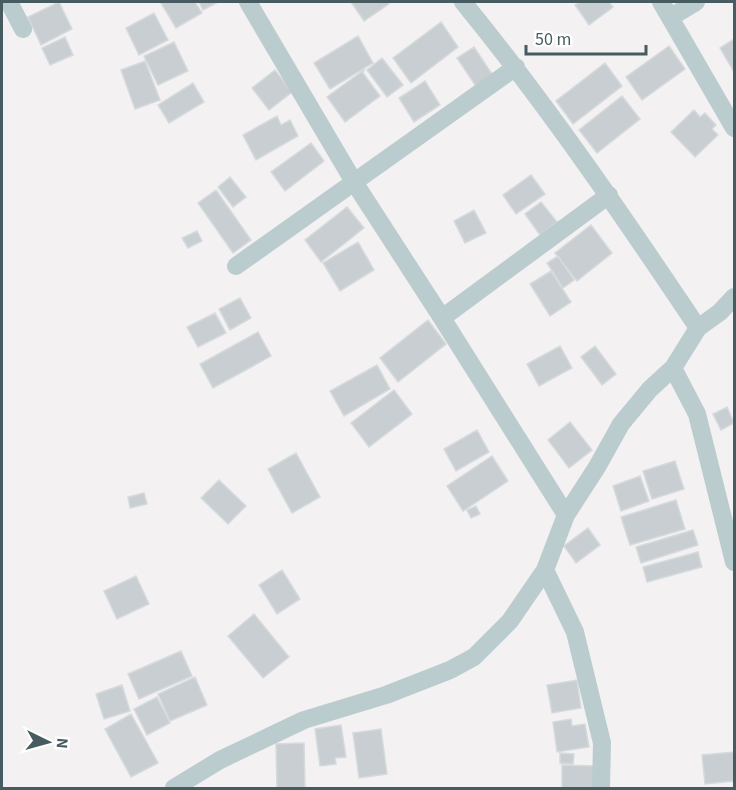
<svg xmlns="http://www.w3.org/2000/svg" width="736" height="790" font-family="'Source Sans 3',sans-serif">
<style>
.building{fill:#c8ced1;stroke:#d5dadd;stroke-width:1.5}
.lines{fill:none;stroke-linecap:round;stroke-linejoin:round}
.minor{stroke:#bbcccf;stroke-width:18}
</style>
<rect width="100%" height="100%" fill="#f4f1f2"/>
<path class="building" d="M59 2 72 29 41 45 28 17Z
M164 2H195L202 13 176 28 161 3Z
M199 2H218L203 10Z
M351 2H387L389 4 364 21Z
M580 2H609L613 7 589 25 575 5Z
M154 13 168 40 139 55 126 28Z
M441 22 458 47 411 83 393 58Z
M358 36 373 63 330 89 314 63Z
M65 37 73 55 50 65 42 48Z
M734 39V72L720 48Z
M174 42 188 71 158 85 144 56Z
M669 46 685 69 642 100 626 77Z
M474 47 494 77 477 88 457 58Z
M382 58 403 85 387 97 367 70Z
M145 61 160 100 135 109 121 70Z
M605 63 622 86 573 124 556 101Z
M275 70 292 92 269 110 252 88Z
M364 70 363 73 380 96 345 122 327 97Z
M425 81 440 105 414 122 399 98Z
M193 83 204 102 169 123 158 105Z
M622 96 640 119 597 153 579 130Z
M694 110 700 117 705 113 716 125 712 129 718 135 695 157 671 132Z
M277 116 281 125 290 120 298 136 256 160 243 135Z
M311 143 324 161 285 191 271 172Z
M531 175 545 194 516 214 503 195Z
M230 177 246 197 233 207 218 187Z
M216 190 251 240 233 253 198 203Z
M541 202 557 222 540 235 525 214Z
M347 207 364 228 321 262 305 240Z
M474 210 486 233 465 243 454 221Z
M591 225 612 253 577 281 555 253Z
M197 231 202 241 188 248 182 238Z
M358 242 374 270 340 291 323 263Z
M558 256 574 280 563 288 547 263Z
M551 271 571 302 550 316 530 284Z
M240 298 251 318 230 330 219 309Z
M215 313 226 333 198 347 187 327Z
M428 320 446 344 398 382 380 358Z
M258 332 271 356 213 388 200 364Z
M560 346 572 368 539 386 527 364Z
M595 346 616 374 602 385 581 357Z
M377 365 390 389 344 416 330 391Z
M394 390 412 414 369 447 351 423Z
M727 407 734 423 721 430 713 414Z
M570 422 592 450 569 468 548 440Z
M477 430 489 452 456 471 444 449Z
M296 453 320 497 292 513 268 469Z
M492 456 508 481 463 511 447 486Z
M675 461 684 489 652 499 643 471Z
M640 476 649 501 621 511 613 486Z
M219 480 246 506 228 524 201 498Z
M144 493 147 504 130 508 128 497Z
M676 500 685 529 630 545 621 517Z
M476 506 480 514 471 518 467 510Z
M588 528 600 545 576 563 564 546Z
M693 530 698 545 641 563 636 547Z
M698 552 702 567 647 582 643 567Z
M282 570 300 599 277 614 259 585Z
M136 576 149 604 117 619 104 591Z
M254 614 289 657 263 678 228 636Z
M181 651 192 676 139 699 128 674Z
M195 677 207 705 170 721 158 694Z
M577 680 581 708 552 713 547 685Z
M122 685 130 711 104 719 96 694Z
M157 697 170 723 147 735 134 709Z
M131 714 158 763 131 777 105 729Z
M571 719 572 726 585 724 589 747 557 752 553 722Z
M341 725 346 757 335 758 336 764 320 766 315 729Z
M381 729 387 774 359 778 353 733Z
M304 743 305 788H277L276 744Z
M734 752V781L705 784 702 755Z
M560 753 574 754 573 764 560 763Z
M562 765 594 766 593 788H562Z"/>
<g class="lines">
<path class="minor" d="M9 2 23 29
M248 2 354 182 442 318 566 515
M463 2C548 106 623 216 698 328
M661 2 734 128
M671 17 696 2
M236 266 516 67
M442 318 609 195
M673 368 697 414 734 562
M545 570 575 632 602 743 601 788
M174 788 220 760 304 720 386 695 450 670 474 657 510 621 545 570 566 515 597 467 621 424 650 389 673 368 698 328 720 312 734 297"/>
</g>
<rect width="736" height="790" fill="none" stroke="#475c61" stroke-width="6"/>
<g transform="translate(48 742) rotate(95)" stroke="#ffffff" stroke-width="4.5" paint-order="stroke">
<path d="M0-4.5L10 22L0 15L-10 22Z" fill="#475c61"/>
<text y="-9" font-size="16" font-weight="bold" text-anchor="middle" fill="#475c61">N</text>
</g>
<path d="M526 45v9h120v-9" fill="none" stroke="#475c61" stroke-width="3"/>
<text x="535" y="45" font-size="18" fill="#475c61" stroke="#ffffff" stroke-width="4.5" paint-order="stroke">50 m</text>
</svg>
